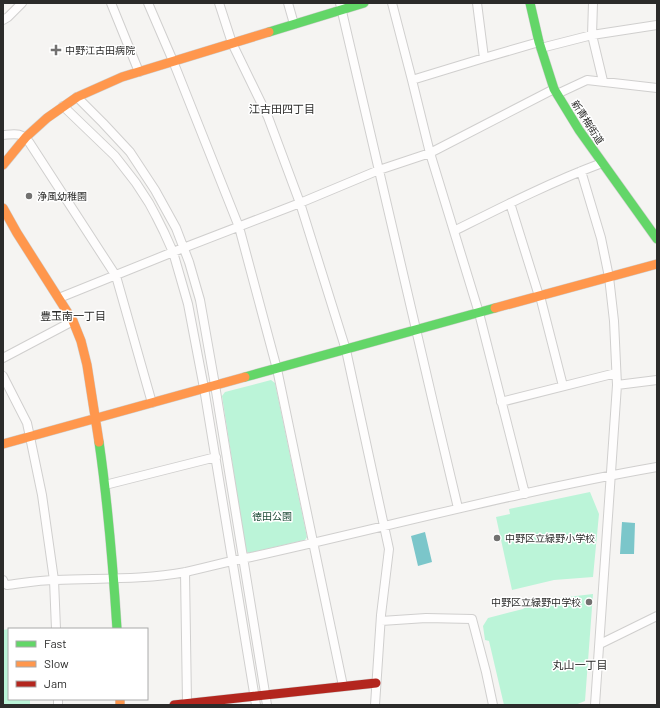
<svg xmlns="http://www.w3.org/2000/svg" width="660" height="708" font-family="Barlow,'Noto Sans JP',sans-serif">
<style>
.green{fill:#bbf4d8}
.water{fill:#7bc6ca}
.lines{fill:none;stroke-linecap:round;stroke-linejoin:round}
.street-casing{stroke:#d0cfce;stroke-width:10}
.fast-casing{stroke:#d0cfce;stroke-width:10}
.slow-casing{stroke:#d0cfce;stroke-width:10}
.jam-casing{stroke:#d0cfce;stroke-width:10}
.street{stroke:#fefdfd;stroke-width:8}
.fast{stroke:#63d668;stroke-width:9}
.slow{stroke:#ff974d;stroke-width:9}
.jam{stroke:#b3261e;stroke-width:9}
.poi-dot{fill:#727170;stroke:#fff;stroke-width:1.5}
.labels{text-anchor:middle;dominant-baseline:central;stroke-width:3;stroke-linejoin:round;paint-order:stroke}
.poi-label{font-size:10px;fill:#2b2b2a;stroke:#fff;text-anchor:start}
.street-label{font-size:10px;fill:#2b2b2a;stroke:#fff}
.park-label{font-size:10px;fill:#1e4b37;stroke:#fff}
.neighbourhood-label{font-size:11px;fill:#2b2b2a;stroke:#fff}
</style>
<rect width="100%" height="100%" fill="#f5f4f2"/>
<path class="green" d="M271 380 275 383 307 537 305 540 249 553 246 551 222 396 225 392Z
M590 492 599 514 593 577 554 580 512 590 496 517 510 514 509 509Z
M593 594 585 701 575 705H504L489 641 485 640 483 626 488 618 523 609 533 601Z
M9 629V699H30V705H3V630Z"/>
<path class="water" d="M622 522 635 523 634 554H620Z
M425 532 432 562 418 566 411 536Z"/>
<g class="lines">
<defs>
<path id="street" d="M111 3 139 72
M148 3 173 61 239 227 277 369 343 686
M219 3 232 43 268 117 300 203 346 350 389 549 381 615 375 705
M288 3 294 24
M340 3C379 172 418 340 458 508
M392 3 412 80 430 153 479 313 525 494
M477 3 484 58
M593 3 592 35 603 81
M3 20 8 17 22 3
M541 48 592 35 657 25
M412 80 484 58 539 42
M557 94 587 80 657 88
M77 97 103 123 130 152 155 190 176 228 189 262 200 300 215 385 267 705
M63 106 115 156 136 183 149 203 156 216 164 232 173 252 188 304 204 388 256 705
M3 135C15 134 21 132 29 142L116 276 152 403
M581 171 601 238 609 277 614 321 617 385 595 705
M510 203 539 296
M454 231C502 207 551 182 602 163
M540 296 563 386
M59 298 173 252 300 203 379 170 430 153 554 89
M3 358 73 321
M3 376 27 423 30 437 42 495 54 580 56 629
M617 385 657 380
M501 402 616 373
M105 485 216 457
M185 572 187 703
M3 580 4 583 7 585C23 583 40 580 56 580 99 578 143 580 186 572 208 567 229 561 251 557 386 527 520 491 657 467
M381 621 426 618 472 619 486 672 493 705
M600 644 657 616
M58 699V705"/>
<path id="fast" d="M530 3 539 42 554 89 579 130 657 239
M269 32 364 3
M245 377 495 308
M99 442C108 504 113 566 117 629"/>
<path id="slow" d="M3 165 26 137 47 118 77 97 122 77 269 32
M3 208 17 233 73 321 81 341 87 365 99 442
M495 308 657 264
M3 444 245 377
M120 699V705"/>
<path id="jam" d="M174 705 376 683"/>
</defs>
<use href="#street" class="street-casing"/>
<use href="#fast" class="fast-casing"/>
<use href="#slow" class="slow-casing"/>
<use href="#jam" class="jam-casing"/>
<use href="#street" class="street"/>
<use href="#fast" class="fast"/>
<use href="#slow" class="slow"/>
<use href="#jam" class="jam"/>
</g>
<g class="poi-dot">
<path d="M54 44h4v4h4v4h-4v4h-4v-4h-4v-4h4z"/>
<circle cx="29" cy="196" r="4"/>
<circle cx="497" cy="538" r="4"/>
<circle cx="589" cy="602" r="4"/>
</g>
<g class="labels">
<g class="poi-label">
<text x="65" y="50">中野江古田病院</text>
<text x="37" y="196">浄風幼稚園</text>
<text x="505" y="538">中野区立緑野小学校</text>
<text x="581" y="602" text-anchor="end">中野区立緑野中学校</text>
</g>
<g class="street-label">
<text transform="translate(588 122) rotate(57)">新青梅街道</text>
</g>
<g class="park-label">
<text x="272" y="516">徳田公園</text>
</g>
<g class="neighbourhood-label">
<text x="282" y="108">江古田四丁目</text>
<text x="73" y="315">豊玉南一丁目</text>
<text x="580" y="664">丸山一丁目</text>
</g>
</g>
<rect width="660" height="708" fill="none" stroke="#2b2b2a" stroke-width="8"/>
<rect x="8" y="628" width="140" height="72" fill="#ffffff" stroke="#aaaaaa"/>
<rect x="16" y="641" width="20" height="6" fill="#63d668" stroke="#aaaaaa"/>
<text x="44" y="648" font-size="12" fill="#2b2b2a">Fast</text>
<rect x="16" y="661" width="20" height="6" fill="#ff974d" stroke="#aaaaaa"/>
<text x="44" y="668" font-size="12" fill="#2b2b2a">Slow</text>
<rect x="16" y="681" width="20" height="6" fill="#b3261e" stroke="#aaaaaa"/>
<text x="44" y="688" font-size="12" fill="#2b2b2a">Jam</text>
</svg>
